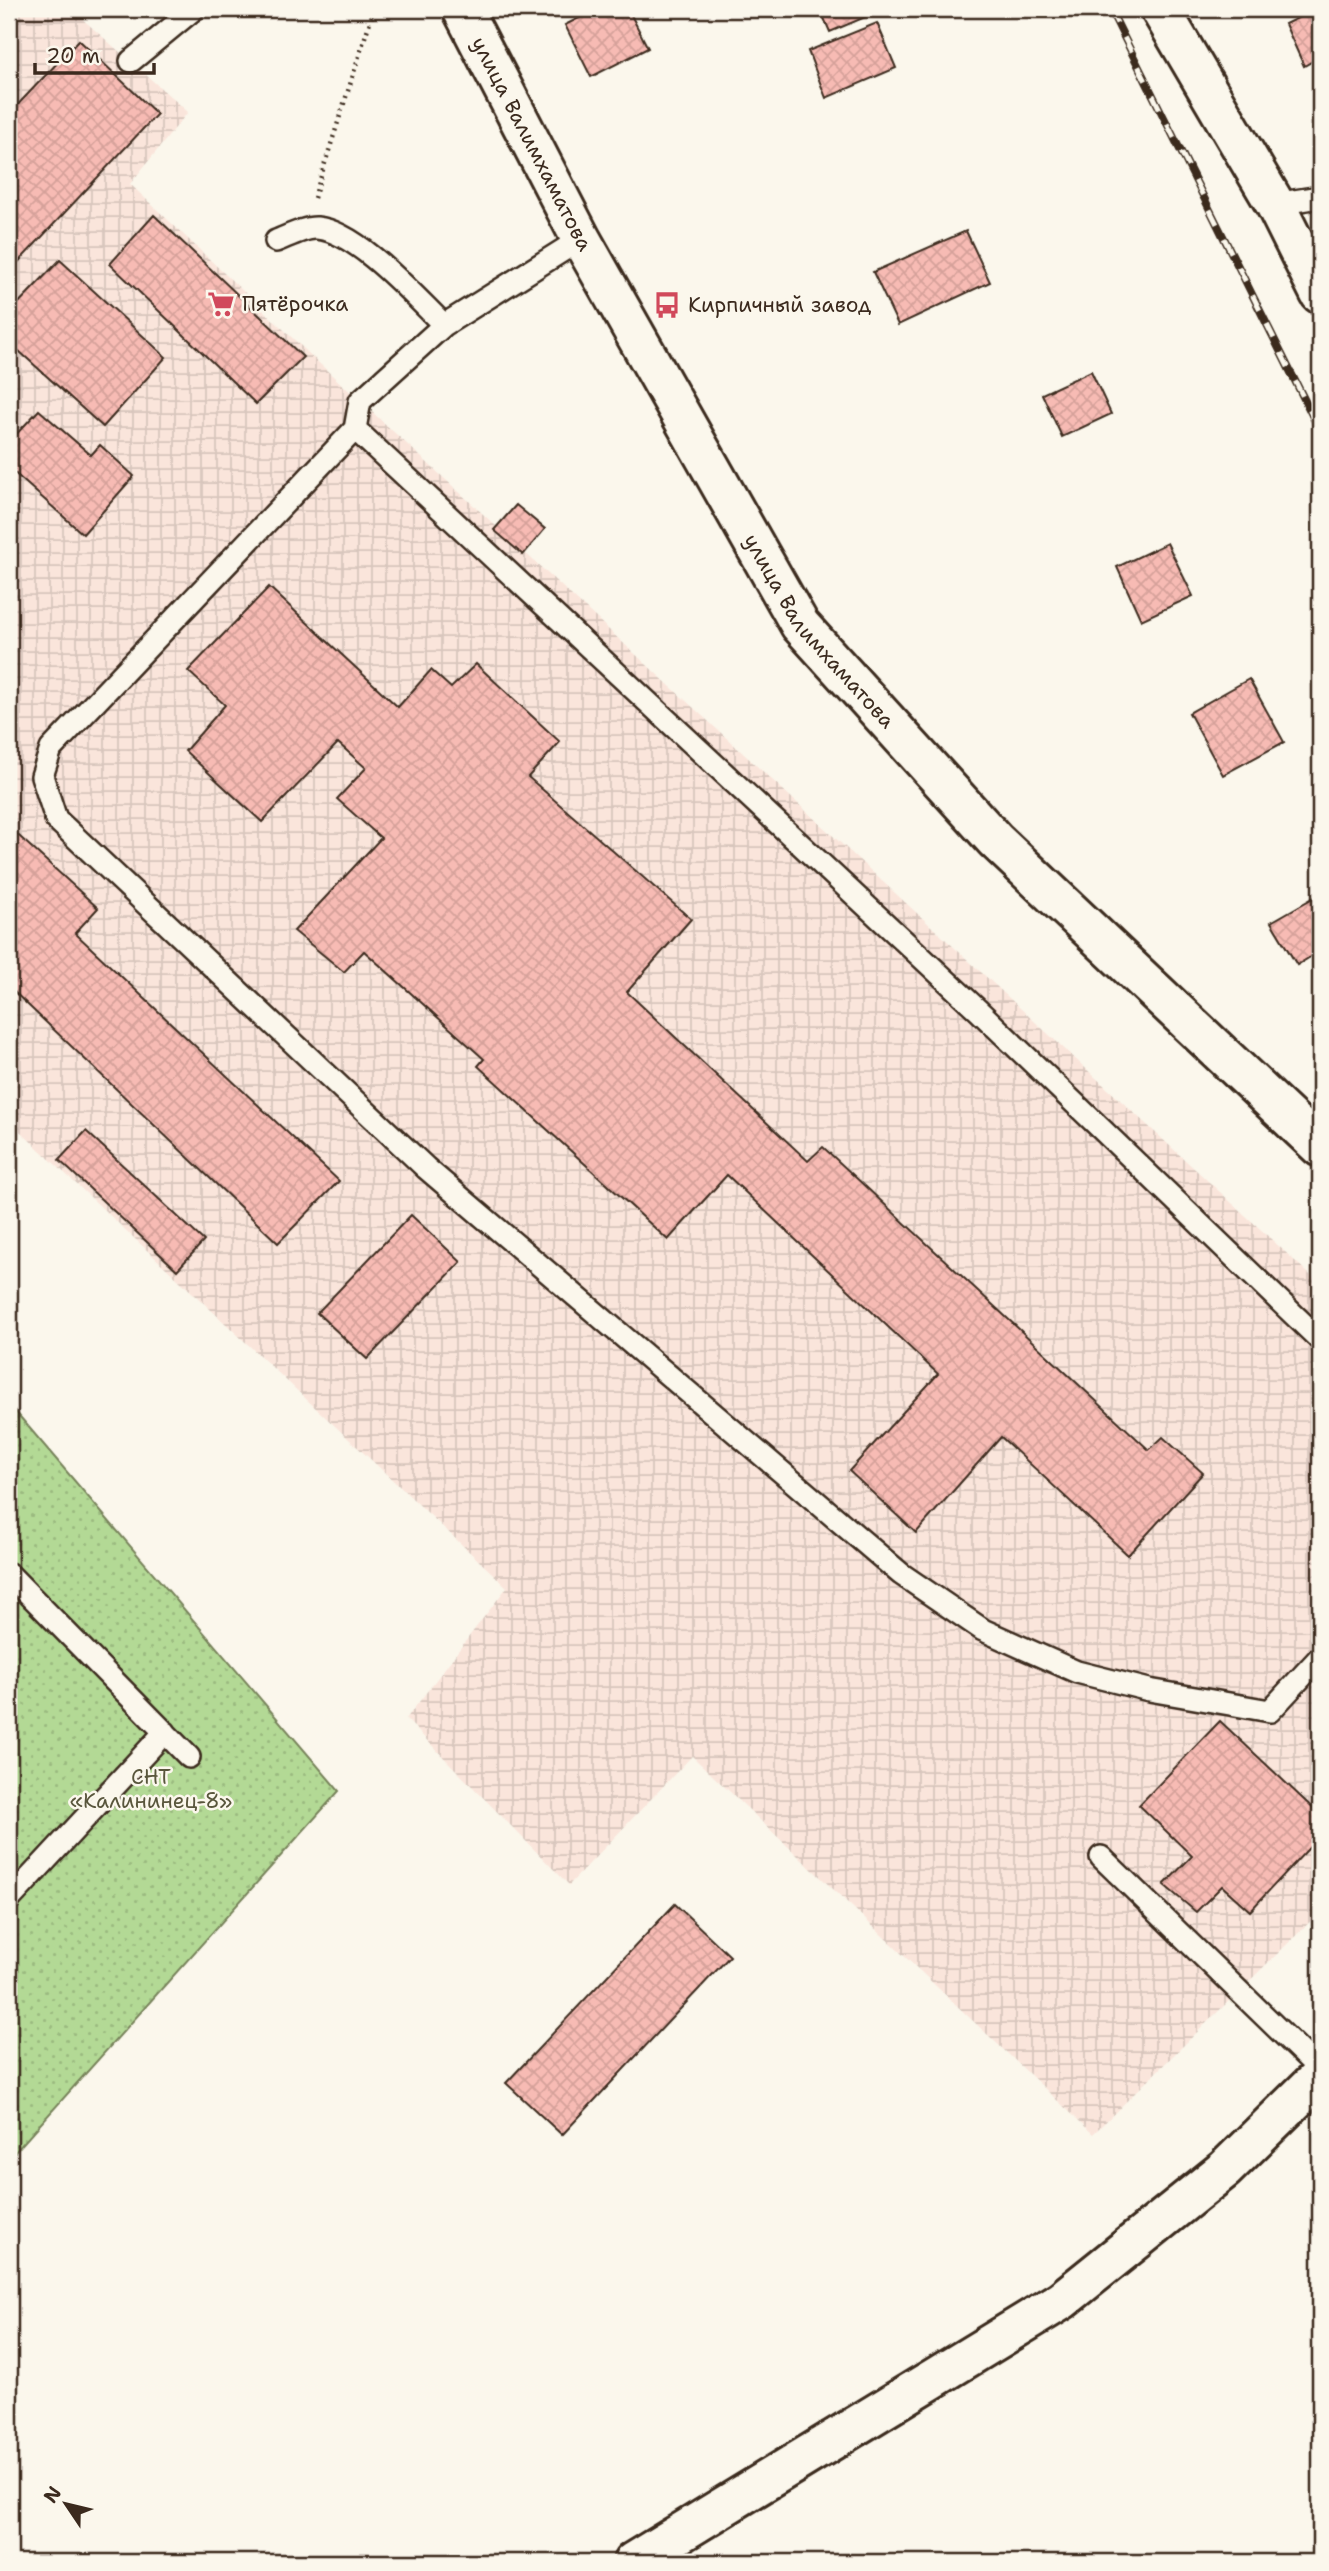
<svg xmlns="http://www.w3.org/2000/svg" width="1329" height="2571" font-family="'Shantell Sans',sans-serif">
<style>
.industrial{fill:url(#industrial-grid)}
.park{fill:url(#park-dots);stroke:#77825a;stroke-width:2}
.building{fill:url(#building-cross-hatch);stroke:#3b2a1e;stroke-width:2}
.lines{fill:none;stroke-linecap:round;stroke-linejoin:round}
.service-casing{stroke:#3b2a1e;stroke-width:26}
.minor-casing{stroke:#3b2a1e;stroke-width:44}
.secondary-casing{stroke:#3b2a1e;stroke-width:44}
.path{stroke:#3b2a1e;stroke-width:4.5;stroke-dasharray:2 5;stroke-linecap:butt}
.service{stroke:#fbf7ec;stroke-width:21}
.minor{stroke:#fbf7ec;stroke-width:38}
.secondary{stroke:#fbf7ec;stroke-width:38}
.rail-casing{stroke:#3b2a1e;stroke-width:8}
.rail{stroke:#fbf7ec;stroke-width:5;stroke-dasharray:16;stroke-linecap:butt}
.labels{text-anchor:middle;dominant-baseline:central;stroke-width:5;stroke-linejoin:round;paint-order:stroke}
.street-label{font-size:21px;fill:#3b2a1e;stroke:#fbf7ec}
.poi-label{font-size:21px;fill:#3b2a1e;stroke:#fbf7ec;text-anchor:start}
.park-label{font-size:21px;fill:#59563c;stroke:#fbf7ec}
</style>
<defs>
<pattern id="industrial-grid" width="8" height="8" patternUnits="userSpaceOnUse" patternTransform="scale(1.75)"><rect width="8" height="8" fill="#fae5db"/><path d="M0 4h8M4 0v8" fill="none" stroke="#d7c5bc"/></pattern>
<pattern id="park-dots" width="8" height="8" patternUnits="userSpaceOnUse" patternTransform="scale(1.75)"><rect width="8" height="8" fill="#b3d995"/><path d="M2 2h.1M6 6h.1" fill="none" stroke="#9bba80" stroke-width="1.8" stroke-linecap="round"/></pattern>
<pattern id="building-cross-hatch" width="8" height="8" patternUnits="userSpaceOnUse" patternTransform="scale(1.75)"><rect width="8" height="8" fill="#f7bbb4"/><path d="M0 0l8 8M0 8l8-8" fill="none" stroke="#d5a19a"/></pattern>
</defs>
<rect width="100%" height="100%" fill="#fbf7ec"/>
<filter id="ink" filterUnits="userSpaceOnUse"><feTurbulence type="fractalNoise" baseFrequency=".0143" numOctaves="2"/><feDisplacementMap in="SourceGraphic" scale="14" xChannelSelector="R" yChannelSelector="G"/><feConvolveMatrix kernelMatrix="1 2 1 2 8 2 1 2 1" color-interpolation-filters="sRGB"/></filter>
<g filter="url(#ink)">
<path class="industrial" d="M9 9H71L188 112 130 184 321 365 1320 1284V1912L1093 2134 692 1756 569 1885 406 1719 507 1587 9 1121Z"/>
<path class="park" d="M9 1404 339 1791 9 2159Z"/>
<path class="building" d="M597 9H628L648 48 591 77 565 25Z
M820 9H867L870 15 830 32Z
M1316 9H1320V57L1304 66 1285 24Z
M877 23 896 68 826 98 808 51Z
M79 40 157 114 9 272V114Z
M154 215 303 357 256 404 110 264Z
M966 231 990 282 898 325 873 272Z
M60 260 166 357 103 427 9 342V313Z
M1091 371 1111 414 1062 437 1042 394Z
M39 410 91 455 100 445 134 476 83 534 9 468V442Z
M516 505 545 529 523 555 494 530Z
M1167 543 1193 596 1141 620 1117 567Z
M269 587 398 707 431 670 451 688 476 664 560 742 528 777 691 919 627 992 808 1161 823 1147 1149 1450 1163 1437 1203 1473 1128 1555 1001 1437 916 1533 849 1471 938 1374 727 1175 668 1240 478 1066 484 1059 364 951 344 972 294 931 381 838 337 799 366 768 338 743 262 822 185 751 225 705 188 671Z
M1249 679 1284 742 1223 775 1189 713Z
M9 827 98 908 75 933 339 1181 278 1243 9 987Z
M1320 894V951L1297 965 1271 922Z
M86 1131 204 1241 177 1270 59 1160Z
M411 1215 461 1262 367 1359 317 1313Z
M1220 1721 1320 1815V1836L1250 1911 1222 1886 1196 1912 1164 1885 1192 1856 1139 1805Z
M675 1904 730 1956 562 2135 506 2083Z"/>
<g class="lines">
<defs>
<path id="service" d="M131 61 194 9
M1275 204 1320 197
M581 239 444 325 360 401 355 429 51 749 42 776 56 819 426 1168 901 1574 983 1630 1077 1672 1149 1690 1270 1711 1320 1657
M276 241C287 237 305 227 317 228 357 231 415 297 444 325
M355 429 979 1011 1320 1340
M9 1574 189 1757
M1101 1857 1320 2070
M9 1900 165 1732"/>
<path id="minor" d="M1160 9 1275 204 1320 294"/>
<g id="secondary">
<path id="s1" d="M462 9 581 239 800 625 995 840 1320 1147"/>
<path d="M633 2562 1062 2300 1225 2169 1320 2076"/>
</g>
</defs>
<use href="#service" class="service-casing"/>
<use href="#minor" class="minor-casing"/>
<use href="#secondary" class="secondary-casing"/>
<path class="path" d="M314 198 374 9"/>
<use href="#service" class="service"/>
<use href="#minor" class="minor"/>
<use href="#secondary" class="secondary"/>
<defs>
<path id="rail" d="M1110 9 1320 431"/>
</defs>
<use href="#rail" class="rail-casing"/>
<use href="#rail" class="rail"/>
</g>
</g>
<defs>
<symbol id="supermarket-bare" viewBox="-9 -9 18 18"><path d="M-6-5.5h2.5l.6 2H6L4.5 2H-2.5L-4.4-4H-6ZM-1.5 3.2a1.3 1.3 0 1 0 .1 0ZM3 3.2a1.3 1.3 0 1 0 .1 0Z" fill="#d1495b" stroke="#fbf7ec" stroke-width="2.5" paint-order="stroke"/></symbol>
<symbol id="bus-bare" viewBox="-9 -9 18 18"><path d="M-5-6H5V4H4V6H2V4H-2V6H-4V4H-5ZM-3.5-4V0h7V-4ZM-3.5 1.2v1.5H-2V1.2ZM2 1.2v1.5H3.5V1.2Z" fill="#d1495b" stroke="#fbf7ec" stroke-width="2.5" paint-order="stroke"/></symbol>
</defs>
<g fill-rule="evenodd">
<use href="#supermarket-bare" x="202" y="285" width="38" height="38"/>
<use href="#bus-bare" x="648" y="286" width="38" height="38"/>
</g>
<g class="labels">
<g class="street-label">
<text stroke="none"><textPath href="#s1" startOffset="152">улица Валимхаматова</textPath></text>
<text stroke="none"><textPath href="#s1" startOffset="719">улица Валимхаматова</textPath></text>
</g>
<g class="poi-label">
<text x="242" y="304">Пятёрочка</text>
<text x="688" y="305">Кирпичный завод</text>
</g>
<g class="park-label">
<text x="151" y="1777">СНТ<tspan x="151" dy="24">«Калининец-8»</tspan></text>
</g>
</g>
<rect width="1329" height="2571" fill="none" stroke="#fbf7ec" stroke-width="35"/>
<rect x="18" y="18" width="1294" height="2536" fill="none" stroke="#3b2a1e" stroke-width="2.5" filter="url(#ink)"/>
<g transform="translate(66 2504) rotate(305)" stroke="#fbf7ec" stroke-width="5" paint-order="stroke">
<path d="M0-5L12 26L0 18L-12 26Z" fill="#3b2a1e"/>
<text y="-10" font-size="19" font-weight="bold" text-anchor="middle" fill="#3b2a1e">N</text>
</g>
<path d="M35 63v10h119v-10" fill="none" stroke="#3b2a1e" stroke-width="3.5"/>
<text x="46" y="63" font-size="21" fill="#3b2a1e" stroke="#fbf7ec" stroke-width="5" paint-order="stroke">20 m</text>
</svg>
